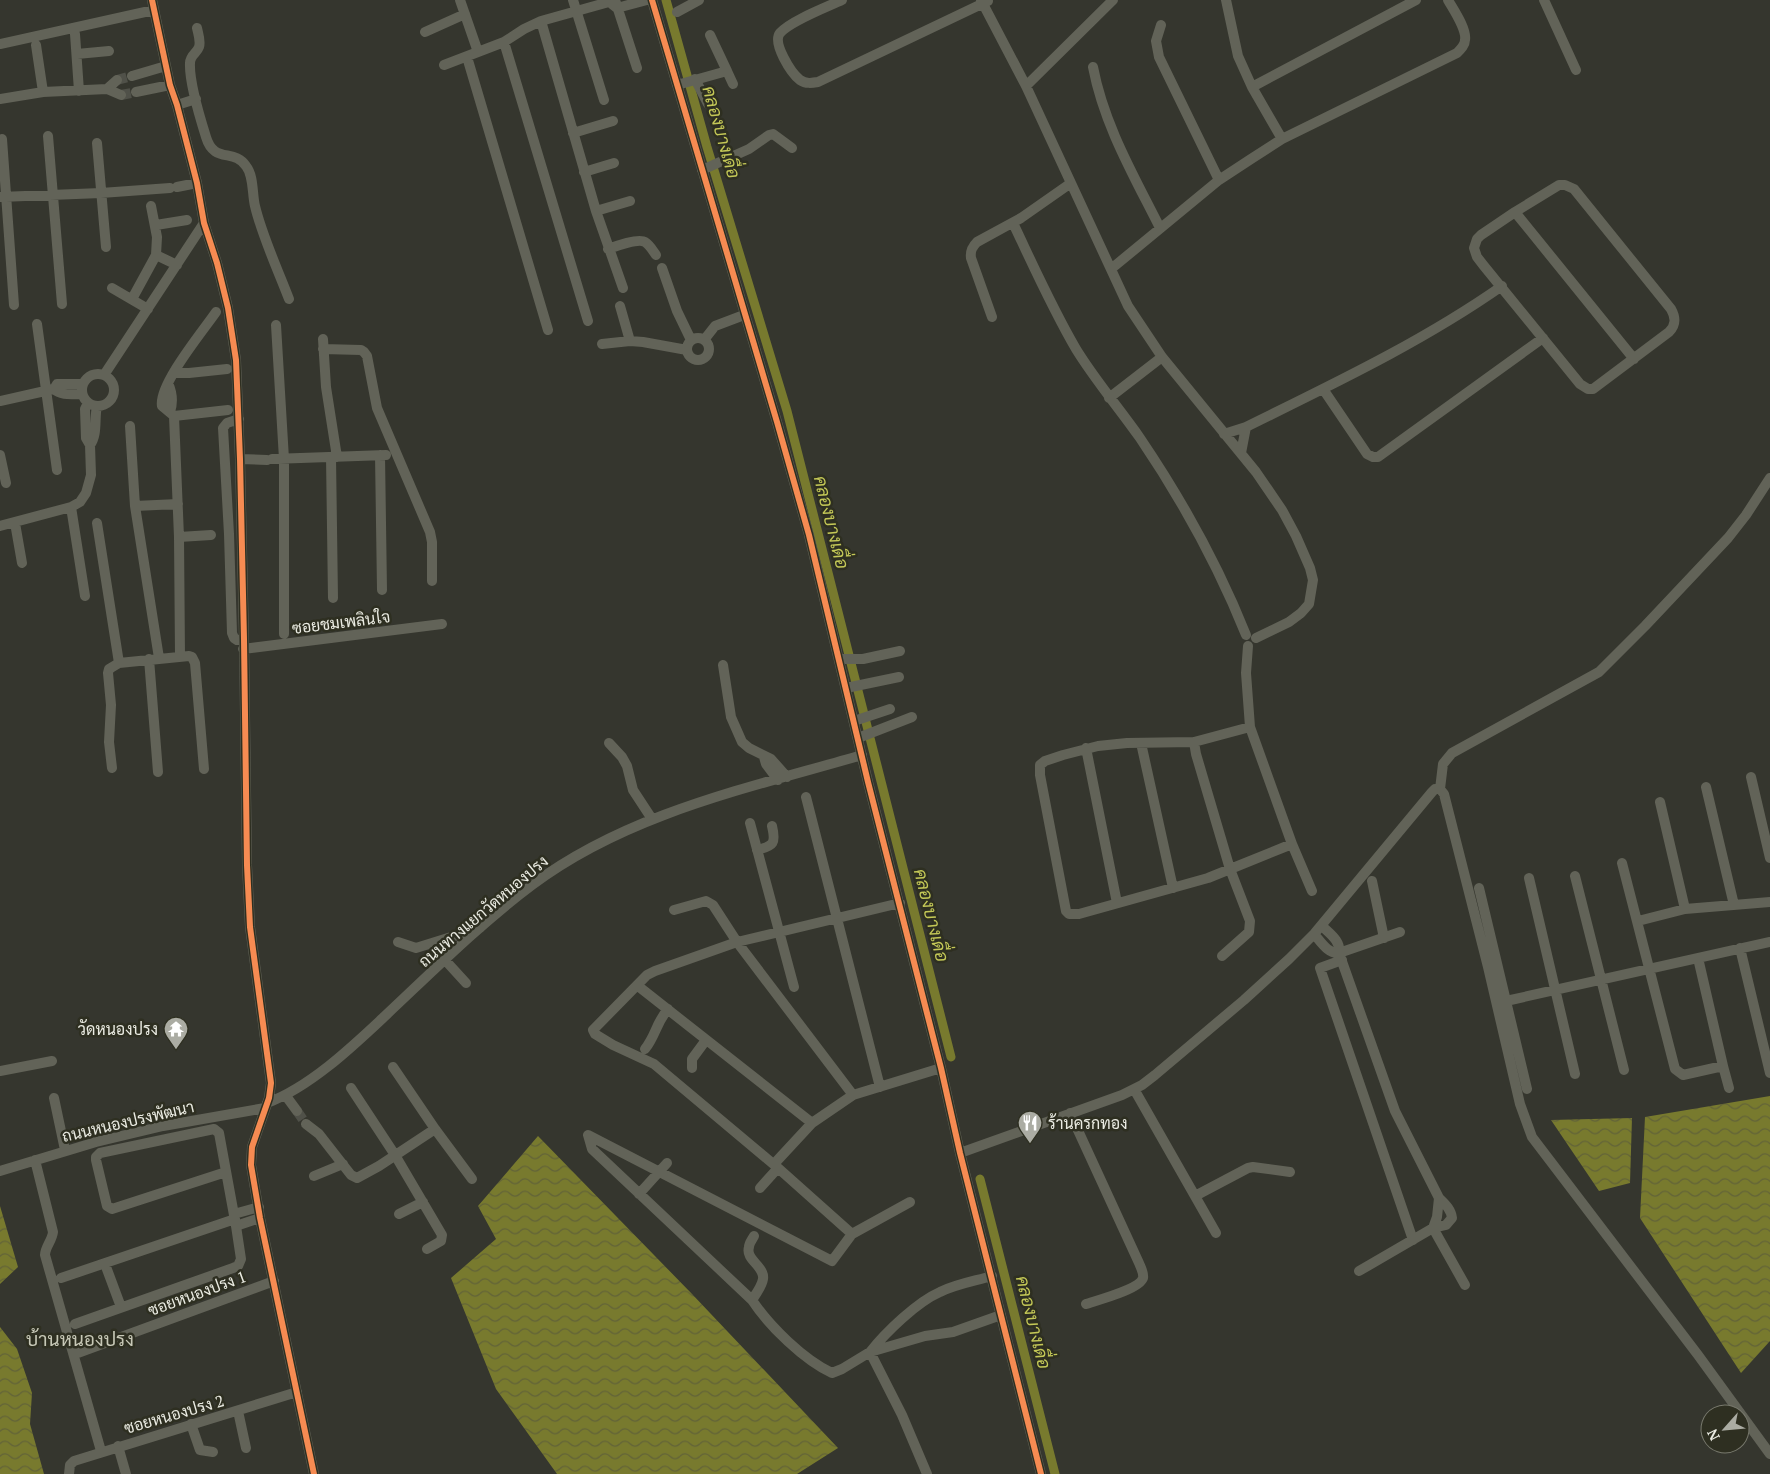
<svg xmlns="http://www.w3.org/2000/svg" width="1770" height="1474" font-family="'PT Serif',Sarabun,serif">
<style>
.water{fill:url(#water-waves)}
.lines{fill:none;stroke-linecap:round;stroke-linejoin:round}
.canal{stroke:#787a2e;stroke-width:9}
.minor-tunnel{stroke:#505149;stroke-width:10;stroke-dasharray:10 5;stroke-linecap:butt}
.minor{stroke:#626358;stroke-width:10}
.cycleway-casing{stroke:#2e2f21;stroke-width:9}
.cycleway{stroke:#f68b52;stroke-width:6}
.labels{text-anchor:middle;dominant-baseline:central;stroke-width:5;stroke-linejoin:round;paint-order:stroke}
.street-label{font-size:16px;fill:#eaebe2;stroke:#2e2f21}
.poi-label{font-size:16px;fill:#eaebe2;stroke:#2e2f21;text-anchor:end}
.water-label{font-size:18px;font-style:italic;fill:#c4c857;stroke:#2e2f21}
.quarter-label{font-size:19px;fill:#c7c8b7;stroke:#2e2f21}
</style>
<defs>
<pattern id="water-waves" width="16" height="10" patternUnits="userSpaceOnUse" patternTransform="scale(1.25)"><rect width="16" height="10" fill="#787a2e"/><path d="M0 5q4-4 8 0t8 0" fill="none" stroke="#626338"/></pattern>
</defs>
<rect width="100%" height="100%" fill="#35362e"/>
<path class="water" d="M1770 1096V1341L1741 1373 1640 1218 1645 1117Z
M1632 1118 1630 1183 1599 1191 1551 1120Z
M538 1136 692 1294 838 1448 797 1474H557L496 1389 451 1278 496 1239 478 1206Z
M0 1206 18 1267 0 1284Z
M0 1327 17 1349 32 1393 30 1424 44 1474H0Z"/>
<g class="lines">
<path class="canal" d="M666 0 707 147 787 411 951 1057
M980 1179 1055 1474"/>
<path class="minor-tunnel" d="M117 80 132 76
M121 95 136 92
M297 1111 306 1124"/>
<path class="minor" d="M152 0 170 85 177 105 197 183 204 223 217 263 228 308 236 360 240 459 244 639 247 865 250 927 271 1083 269 1098 252 1147 251 1165 260 1218 314 1474
M460 0 478 52
M573 0 604 100
M615 0 637 68
M652 0 777 422 809 535 868 782 941 1068 960 1153 1041 1474
M842 0C827 7 790 21 780 33 772 43 791 73 800 80 806 84 812 83 818 82L988 1
M981 0 1026 86 1128 306 1162 357 1256 472 1282 510 1296 536 1310 568 1313 580 1309 604 1301 613 1289 622 1256 638
M1226 0 1238 56 1252 87 1282 139
M1544 0 1576 70
M612 4 617 8 647 0
M677 12 699 0
M541 21 596 211 623 288
M1161 25 1156 41 1159 57 1219 180
M197 28C198 33 201 41 199 47 197 53 190 55 190 63 189 82 200 118 206 137 214 164 234 148 246 166 254 176 252 194 255 206 262 236 278 270 289 299
M425 32 465 14
M75 34 79 91
M710 35 727 71
M504 42 588 321
M0 44 154 10
M36 45 43 92
M77 54 109 51
M467 57 548 330
M444 65 504 42 524 29 541 21 609 2
M1093 67C1104 125 1134 176 1160 228
M132 76 166 66
M695 79 708 104
M677 85 727 71 733 84
M1026 86 1113 0
M1252 87 1416 0
M107 89 117 80
M136 92 170 85
M0 99 43 92 107 89 121 95
M177 105 196 99
M573 133 613 121
M48 136 62 304
M2 139 14 305
M97 143 106 247
M702 170 749 149 769 135 773 134 792 148
M584 172 614 163
M1559 185H1565L1574 189 1671 309C1676 318 1676 325 1669 332L1593 389H1588L1580 384 1484 266 1477 257 1474 248 1477 239 1481 235 1515 212Z
M177 187 197 183
M0 197 101 193 170 188
M596 211 630 201
M1515 212 1634 359
M1013 223C1033 265 1052 308 1076 349 1095 380 1119 408 1140 438 1182 500 1218 565 1246 635
M156 225 187 220
M608 249C616 246 639 238 645 242 650 245 653 251 656 255
M156 255 177 265
M662 268 677 311 691 340
M1111 269 1219 180 1251 159 1282 139 1457 53C1461 49 1465 45 1465 40 1467 29 1453 9 1448 0
M112 288 148 309
M132 299 156 255 157 237 151 206
M620 306 630 341
M992 317 971 258C970 251 972 247 977 242L1021 218 1071 183
M37 324 57 470
M276 325 284 459V634
M687 349a11 11 0 1 1 22 0a11 11 0 1 1-22 0Z
M323 339 326 387 337 457
M704 340 715 326 744 315
M602 344 630 341 643 342 687 350
M323 349 361 350 364 352 367 356 377 408 430 532 432 542V581
M174 373H189L227 369
M82 390a16 16 0 1 1 32 0a16 16 0 1 1-32 0Z
M104 375 204 223
M168 383C172 392 173 403 170 412
M54 389C61 396 72 394 82 394
M1323 389 1367 454 1373 457H1378L1543 338
M1109 398 1162 357
M0 401 54 389 57 384H83
M174 416 162 406C158 385 203 331 216 312
M239 419 227 423 223 428 229 534 232 633 234 638 237 640 244 639
M130 426 135 506 159 658
M1224 434 1246 427C1333 384 1422 342 1502 286
M90 445C98 434 94 419 97 406
M1241 453 1246 427
M0 455 6 483
M380 455 382 590
M331 457 333 598
M240 459 267 460
M272 459 386 455
M135 506 178 504
M71 507 85 596
M15 523 22 563
M97 523 119 663
M0 526 71 507 80 502 86 493 91 475 90 445 86 438 85 409 88 403
M179 537 211 535
M1248 646 1246 673 1250 727 1292 844 1312 891
M243 649 442 624
M180 656 179 537 174 416 228 410
M149 659 158 772
M839 659H863L900 651
M723 665 731 717 742 742 749 748 771 759 787 777
M846 688 899 677
M854 721 890 709
M1250 727 1194 742 1127 743 1098 746 1063 755 1045 761 1040 765V775L1066 911 1069 914H1079L1208 878 1292 844
M858 738 912 717
M1194 742 1196 754 1230 869 1250 921 1249 932 1222 956
M609 743 622 757 627 766 633 790 652 819
M1141 743 1173 888
M1086 748 1117 903
M764 757 766 764 778 780
M112 768 109 742 111 705 108 673 109 669 119 663 189 656 192 657 195 663 204 769
M1751 777 1770 858
M1706 787 1734 905
M1440 789 1443 764 1452 753 1599 672 1645 626 1728 538 1746 515 1770 478
M806 797 880 1087
M1660 802 1685 909
M750 823 794 987
M757 850C774 846 776 843 772 826
M1622 863 1675 1069 1683 1075 1723 1066 1698 958
M1575 876 1624 1070
M1529 878 1575 1074
M1372 881 1384 938
M1479 888 1527 1089
M674 910 706 901 713 905 737 942 853 1095
M1638 921 1685 909 1770 902
M1322 926C1330 934 1341 941 1339 953L1395 1111 1439 1198C1445 1204 1451 1209 1452 1218L1446 1225 1433 1228 1359 1271
M1314 934C1321 942 1328 954 1339 953L1400 932
M398 942 416 948 480 928
M1740 948 1770 1073
M445 960 466 983
M1342 960 1320 968 1413 1240
M638 986 812 1123
M1506 1001 1770 942
M645 1049C656 1035 656 1023 668 1009
M1723 1066 1729 1088
M393 1067 435 1129 472 1179
M692 1068V1059L706 1040
M0 1071 52 1061
M351 1088 395 1155 442 1235 441 1241 427 1249
M1134 1089 1216 1233
M286 1096 297 1111
M54 1098 65 1150
M267 1103C310 1087 352 1047 385 1016 433 971 480 924 532 885 628 813 749 788 862 755
M1070 1113 1139 1263C1141 1268 1144 1273 1143 1278 1140 1289 1098 1300 1086 1304
M306 1124 319 1134 351 1175 357 1178 379 1166 435 1129
M960 1153 1122 1095 1142 1085 1155 1075 1244 1000 1289 959 1314 934 1432 792 1435 789H1440L1444 794 1488 967 1520 1104 1532 1137 1698 1355 1770 1454
M35 1160 53 1232C52 1241 45 1247 45 1255L101 1451
M774 1164 812 1123 853 1095 941 1068
M0 1171 96 1142 163 1126 265 1108
M314 1176 343 1164
M760 1188 778 1168
M639 1194 667 1163
M1195 1196 1248 1168 1253 1167 1290 1172
M910 1202 852 1234 832 1261 588 1135 592 1149 752 1300C769 1326 804 1360 832 1373L842 1369 870 1352 925 1336 953 1332 1001 1315
M234 1214 259 1207
M399 1214 423 1202
M236 1226 260 1218
M1433 1228 1465 1285
M1433 1228 1437 1217 1439 1198
M852 1234 778 1168 654 1064 613 1045 595 1034 593 1030 647 975 655 971 737 942 900 903
M105 1264 121 1307
M61 1278 235 1219
M752 1300C756 1294 762 1286 763 1279 765 1266 745 1260 749 1247 749 1243 752 1240 754 1236
M75 1324 233 1268 238 1266 241 1259 236 1226 219 1133 214 1129 100 1153 96 1157V1160L107 1206 112 1209 226 1172
M75 1354 274 1281
M238 1411 246 1448
M191 1424 200 1450 213 1452
M118 1446 126 1474
M69 1474 70 1465 74 1461 297 1392
M927 1474 902 1415 870 1352C886 1332 917 1302 940 1292 956 1284 975 1281 992 1276"/>
<defs>
<path id="cycleway" d="M152 0 170 85 177 105 197 183 204 223 217 263 228 308 236 360 240 459 244 639 247 865 250 927 271 1083 269 1098 252 1147 251 1165 260 1218 314 1474
M652 0 777 422 809 535 868 782 941 1068 960 1153 1041 1474"/>
</defs>
<use href="#cycleway" class="cycleway-casing"/>
<use href="#cycleway" class="cycleway"/>
</g>
<defs>
<symbol id="temple-pin" viewBox="-11 -11 22 30"><path d="M0 17L-7.5 6A9.5 9.5 0 1 1 7.5 6Z" fill="#abaca3" stroke="#2e2f21"/><path d="M0-6L5-2H3V0L6.5 2.5H4V6H1.5V3h-3V6H-4V2.5H-6.5L-3 0V-2H-5Z" fill="#fff"/></symbol>
<symbol id="restaurant-pin" viewBox="-11 -11 22 30"><path d="M0 17L-7.5 6A9.5 9.5 0 1 1 7.5 6Z" fill="#abaca3" stroke="#2e2f21"/><path d="M-5-6h1v4h1v-4h1v4h1v-4h1v5L-1.5 .5V6h-2V.5L-5-1ZM5-6V6H3V1.5H1.5Q1.5-4 5-6Z" fill="#fff"/></symbol>
</defs>
<g fill-rule="evenodd">
<use href="#temple-pin" x="162" y="1015" width="28" height="38"/>
<use href="#restaurant-pin" x="1016" y="1109" width="28" height="38"/>
</g>
<g class="labels">
<g class="street-label">
<text transform="translate(341 622) rotate(-7)">ซอยชมเพลินใจ</text>
<text transform="translate(483 911) rotate(-40)">ถนนทางแยกวัดหนองปรง</text>
<text transform="translate(128 1121) rotate(-13)">ถนนหนองปรงพัฒนา</text>
<text transform="translate(197 1293) rotate(-20)">ซอยหนองปรง 1</text>
<text transform="translate(174 1414) rotate(-16)">ซอยหนองปรง 2</text>
</g>
<g class="poi-label">
<text x="158" y="1029">วัดหนองปรง</text>
<text x="1048" y="1123" text-anchor="start">ร้านครกทอง</text>
</g>
<g class="water-label">
<text transform="translate(722 132) rotate(74)">คลองบางเดื่อ</text>
<text transform="translate(832 522) rotate(76)">คลองบางเดื่อ</text>
<text transform="translate(932 915) rotate(76)">คลองบางเดื่อ</text>
<text transform="translate(1034 1322) rotate(76)">คลองบางเดื่อ</text>
</g>
<g class="quarter-label">
<text x="80" y="1338">บ้านหนองปรง</text>
</g>
</g>
<g transform="translate(1725 1429) rotate(243)"><circle r="24" fill="#2e2f21" stroke="#797a6e"/>
<path d="M0-4L9 19L0 12L-9 19Z" fill="#abaca3"/>
<text y="-8" font-size="14" font-weight="bold" text-anchor="middle" fill="#eaebe2">N</text>
</g>
</svg>
